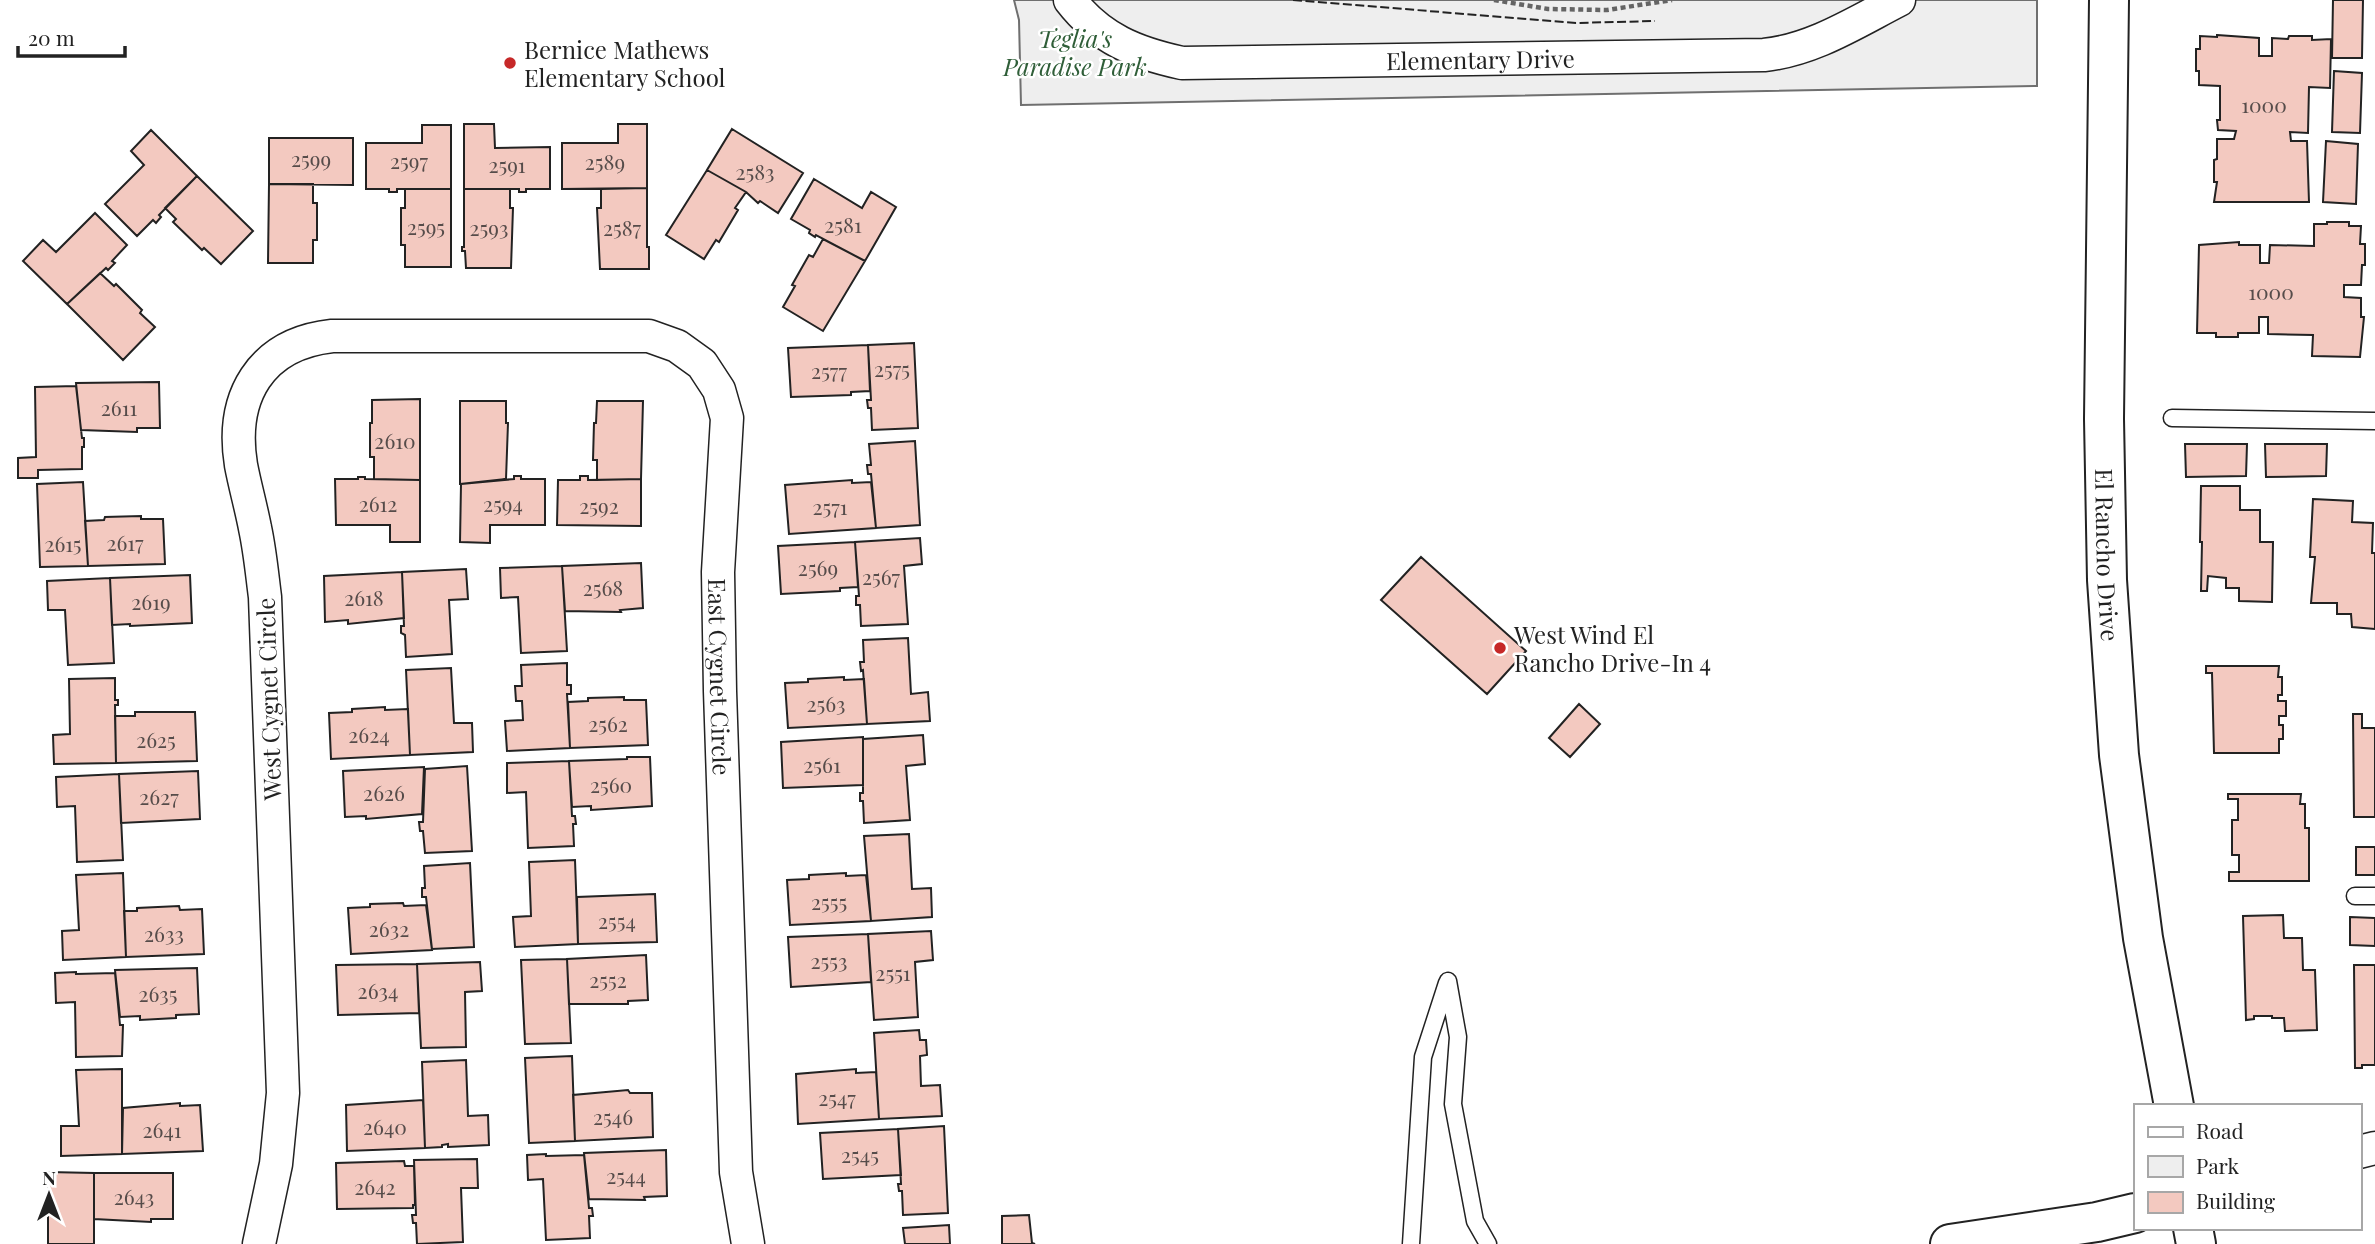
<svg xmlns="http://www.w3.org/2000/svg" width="2375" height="1244" font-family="'Playfair Display',serif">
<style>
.green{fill:#eee;stroke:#6f6f6f;stroke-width:2}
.building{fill:#f3c9c0;stroke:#222;stroke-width:2}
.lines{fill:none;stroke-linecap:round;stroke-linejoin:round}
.service-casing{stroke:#222;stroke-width:19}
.minor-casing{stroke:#222;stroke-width:35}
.tertiary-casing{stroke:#222;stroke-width:42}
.secondary-casing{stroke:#222;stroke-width:42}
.path{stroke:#646464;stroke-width:4.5;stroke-dasharray:5 3.5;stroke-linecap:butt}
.service{stroke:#fff;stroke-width:16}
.minor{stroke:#fff;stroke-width:32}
.tertiary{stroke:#fff;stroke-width:38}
.secondary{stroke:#fff;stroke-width:38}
.fence{stroke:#222;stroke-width:2;stroke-dasharray:9 3.5;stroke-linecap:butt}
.poi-dot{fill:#c62828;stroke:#fff;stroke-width:2.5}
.labels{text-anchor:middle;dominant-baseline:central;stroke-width:5;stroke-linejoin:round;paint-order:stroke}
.number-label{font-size:21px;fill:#564c4a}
.park-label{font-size:24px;font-style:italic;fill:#2f5e38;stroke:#fff}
.poi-label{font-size:24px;fill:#222;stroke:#fff;text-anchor:start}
.street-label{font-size:24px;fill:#222;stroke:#fff}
</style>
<rect width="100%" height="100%" fill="#fff"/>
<path class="green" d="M1014 0H2037V86L1021 105 1019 20Z"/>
<path class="building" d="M2333 0H2363L2362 58H2332Z
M2217 35 2259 38V56H2272V38L2288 39 2289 36H2312V40L2331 39 2330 88 2309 87 2308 133 2290 132 2291 141H2307L2309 202H2214L2217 182H2214V160L2217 159V139H2234L2236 131 2218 130 2217 120H2220V86L2199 85V71H2196V49H2200V36L2217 37Z
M2334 71 2362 73 2360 133 2332 132Z
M464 124H494L495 148 550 147V189H526V192H519V189H464Z
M618 124H647V188L562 189V143H618Z
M422 125H451V189H397V192H389V189H366V143H422Z
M732 129 803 173 778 213 760 201 758 203 746 192 707 170Z
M151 130 197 176 159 215 161 217 156 223 153 220 137 236 105 204 144 165 131 151Z
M269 138H353V185L269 184Z
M2326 141 2358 144 2356 204 2323 202Z
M707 170 746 192 735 208 738 210 719 242 716 240 704 259 666 235Z
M197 176 253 231 221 264 204 248 202 250 173 222 176 219 165 208Z
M814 179 862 208 871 192 896 207 865 261 816 235 815 237 809 233 810 230 791 219Z
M269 184H313V203H317V240H313V263H268Z
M647 188V247H649V269H600L597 208H601V189Z
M405 189H451V267H405V245H401V208H405Z
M464 189H510V208H513L511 268H466L465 251H462V247H464Z
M95 213 127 245 112 261 115 263 108 270 106 268 67 304 23 261 43 240 56 252Z
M2327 222H2349V226H2361L2360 244H2365V265H2362L2361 285H2344V297L2361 298V317H2364L2360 357 2312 356 2313 335 2268 334V317H2259V333H2238V337H2216V333H2197L2199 245 2239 242V245H2260V263H2269L2270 245 2314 246V224H2327Z
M823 239 865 261 823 331 783 307 795 286 792 285 809 255 813 257Z
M100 273 114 286 116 284 142 310 140 313 155 327 123 360 67 304Z
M914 343 918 428 872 430 871 408H868L867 400H871L868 345Z
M868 345 870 391 851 392V395L791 397 788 348Z
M159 382 160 428H137V432L81 430 76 383Z
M76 386 82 438H84V447H82V469L38 470V478H18V458L36 457 35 387Z
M420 399V480L374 479V457H370V423H372V400Z
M460 401H506V423H508L506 479 460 484Z
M597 401H643L641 479 597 480V460H593L594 423H596Z
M915 441 920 525 876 528 871 474H868L867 465H871L869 444Z
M2185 444H2247L2246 476 2186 477Z
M2265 444H2327L2326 476 2266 477Z
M514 476H521V479H545V525H490V543L460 542 461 484 514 479Z
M580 476H588V480L641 479V526L557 525 558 480H580Z
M358 477H365V479L420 480V542H390V525H336L335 479H358Z
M852 480V483L871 482 876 528 789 534 785 485Z
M83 482 88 566 40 567 37 484Z
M2201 486H2240V510H2260V542H2273L2272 602 2239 601V588H2226V578L2208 576 2207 591H2201L2202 542H2200Z
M2313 499 2353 501 2352 522 2373 523 2372 553H2375V629L2352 627 2351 614H2337V603H2311L2315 557H2310Z
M141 516V519H163L165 564 88 566 85 521 104 520 105 517Z
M920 538 922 564 904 566 908 624 861 626 860 605H856V596H859L855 542Z
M855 542 858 587 840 588V591L781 594 778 546Z
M1421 557 1526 651 1487 694 1381 600Z
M641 563 643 608 620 610 621 612 565 611 562 566Z
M562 566 567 651 521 653 518 597 501 598 500 568Z
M466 569 468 599 449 600 452 654 406 657 405 635 401 633V626H404L402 572Z
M402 572 404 618 348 624V620L325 622 324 576Z
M190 575 192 623 130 626V624L112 625 110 578Z
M110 578 114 663 68 665 65 610H48L47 581Z
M908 638 911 694 928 692 930 721 867 724 863 670 861 671 860 662H864L863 640Z
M567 663V685H571V694H567L570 748 507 751 505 721 523 720 522 701H516L515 686H522L521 665Z
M2206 666H2279L2278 677H2282V695H2278V701H2286V716H2279V725H2283V739H2279V753H2214L2212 673H2206Z
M451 668 454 723H472L473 752 410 755 406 670Z
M844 677V680L864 679 867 724 788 728 785 683 808 682V679Z
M115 678V700H118V705H115L116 763 54 764 53 735 70 734 69 679Z
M624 697V700H646L648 745 570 748 568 702 588 701V698Z
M1579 704 1600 724 1570 757 1549 738Z
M385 707V710L408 709 410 755 331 759 329 713 352 712V709Z
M135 712H195L197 761 116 763 115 716H135Z
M2353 714H2362V728H2375V817H2354Z
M923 735 925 764 906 766 910 820 864 823 863 801H860V793H863V739Z
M863 737V785L783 788 781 742Z
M627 757H650L652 806 591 810V806L572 807 569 761 627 759Z
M569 761 572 816H575L576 824H573L574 846 528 848 526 792 507 793V763Z
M467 766 472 851 425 853 423 831H420L419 822H423L425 769Z
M424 767 422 814 366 819V816L345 817 343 771Z
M198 771 200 819 121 823 119 774Z
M119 774 123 860 77 862 75 806 57 807 56 777Z
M2228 794H2301L2300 804H2305V828H2309V881H2229V872H2239V855H2232V820H2238V799H2228Z
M909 834 912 889 931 888 932 917 871 921 864 836Z
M2356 847H2375V875H2356Z
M575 860 578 944 515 947 513 917 531 916 529 862Z
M470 863 474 947 432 949 426 897H422V888H425L424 866Z
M123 873 126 957 63 960 62 931 79 930 76 875Z
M846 873V876L866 875 871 921 790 925 787 880 809 879V875Z
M655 894 657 942 578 944 577 897Z
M403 903 404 906 426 905 432 950 351 954 348 908 370 907V904Z
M179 906 180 910 202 909 204 954 126 957 124 911H137V908Z
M2283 915 2284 938H2302L2303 970H2315L2317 1030 2285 1031 2284 1018H2272V1016H2254V1019L2246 1020 2243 916Z
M2350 917 2375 918V946L2350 945Z
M931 931 933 960 915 962 918 1017 874 1020 868 934Z
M868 934 871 982 791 987 788 937Z
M646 955 648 1000 628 1001V1004H569L567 959Z
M567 959 571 1043 525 1044 521 960Z
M480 962 482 991 465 992 466 1047 421 1048 417 964Z
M417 964 419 1013 338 1015 336 965Z
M2354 965H2375V1065H2362V1068H2355Z
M197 968 199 1014 176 1015V1018L140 1020V1016L120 1017 115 970Z
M76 972V974L115 973 120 1025H123L122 1056 76 1057 75 1002 56 1003 55 973Z
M919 1030 920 1040H926L927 1055 920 1056 921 1086 940 1085 942 1116 879 1119 874 1033Z
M572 1056 575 1141 529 1143 525 1058Z
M466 1060 468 1116 488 1115 489 1145 448 1147V1144L442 1145V1147L425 1148 422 1062Z
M122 1069V1154L61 1156V1126H79L76 1070Z
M856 1069V1073L876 1072 879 1119 798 1124 796 1074Z
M628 1090 630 1093H652L653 1137 575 1141 573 1095Z
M423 1100 425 1148 347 1151 346 1105Z
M180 1103V1106L200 1105 203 1151 122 1154 123 1108Z
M944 1126 948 1213 903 1215 902 1191H899L898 1184H901L898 1129Z
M898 1129 901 1175 823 1179 820 1133Z
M666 1150 667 1196 644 1197 645 1200 589 1199 584 1153Z
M546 1154V1156L584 1155 589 1208H592L593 1216H589L590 1238 546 1240 543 1179 528 1180 527 1155Z
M477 1159 478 1188H461L463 1242 417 1244 416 1223H413L412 1215H416L414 1160Z
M404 1161 405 1166H414L415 1205H413V1208L337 1209 336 1163Z
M48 1172 94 1173V1244H48Z
M94 1173H173V1219H151V1222L94 1219Z
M1029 1215 1032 1243 1035 1244H1002V1216Z
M949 1225 950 1244H905L903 1228Z"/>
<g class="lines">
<defs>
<path id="service" d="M2172 418 2375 421
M2355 896H2375
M1448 981 1458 1037 1453 1104 1475 1221 1488 1244
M1411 1244 1423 1057 1447 983"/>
<g id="minor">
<path id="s1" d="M1070 0C1100 39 1136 53 1182 63L1764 55C1813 50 1856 22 1899 0"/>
<path d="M2359 1152 2375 1148"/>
<path id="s2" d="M259 1244 276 1164 283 1093 265 597C262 574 260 551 255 528 251 507 245 486 241 465 230 397 260 344 332 336H649L677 346 702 364 719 390 727 418 718 572 720 691 736 1172 748 1244"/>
</g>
<path id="tertiary" d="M1950 1244 2097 1222 2135 1213"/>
<g id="secondary">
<path id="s3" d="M2109 0 2104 419 2107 580 2119 755 2143 938 2174 1106"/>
<path d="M2193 1228 2196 1244"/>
</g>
</defs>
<use href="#service" class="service-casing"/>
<use href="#minor" class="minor-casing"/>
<use href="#tertiary" class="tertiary-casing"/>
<use href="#secondary" class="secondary-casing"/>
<path class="path" d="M1494 0 1548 9 1607 10 1672 0"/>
<use href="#service" class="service"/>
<use href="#minor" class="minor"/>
<use href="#tertiary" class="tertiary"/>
<use href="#secondary" class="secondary"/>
<path class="fence" d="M1293 0 1576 23 1655 21"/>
</g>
<g class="poi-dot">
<circle cx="510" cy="63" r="7"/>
<circle cx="1500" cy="648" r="7"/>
</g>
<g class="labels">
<g class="number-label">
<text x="2264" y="104">1000</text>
<text x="311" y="158">2599</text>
<text x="409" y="160">2597</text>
<text x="605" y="161">2589</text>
<text x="507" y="164">2591</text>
<text x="755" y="171">2583</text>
<text x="843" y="224">2581</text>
<text x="426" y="226">2595</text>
<text x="489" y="227">2593</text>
<text x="622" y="227">2587</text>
<text x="2271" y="291">1000</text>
<text x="892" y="368">2575</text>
<text x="829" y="370">2577</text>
<text x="119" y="407">2611</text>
<text x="395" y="440">2610</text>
<text x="378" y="503">2612</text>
<text x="503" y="503">2594</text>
<text x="599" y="505">2592</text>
<text x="830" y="506">2571</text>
<text x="125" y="542">2617</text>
<text x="63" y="543">2615</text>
<text x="818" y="567">2569</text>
<text x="881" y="576">2567</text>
<text x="603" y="587">2568</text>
<text x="364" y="597">2618</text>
<text x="151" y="601">2619</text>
<text x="826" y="703">2563</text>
<text x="608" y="723">2562</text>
<text x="369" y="734">2624</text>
<text x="156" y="739">2625</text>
<text x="822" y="764">2561</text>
<text x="611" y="784">2560</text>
<text x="384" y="792">2626</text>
<text x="159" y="796">2627</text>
<text x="829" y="901">2555</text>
<text x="617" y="920">2554</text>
<text x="389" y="928">2632</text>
<text x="164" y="933">2633</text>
<text x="829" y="960">2553</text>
<text x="893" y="972">2551</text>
<text x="608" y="979">2552</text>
<text x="378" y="990">2634</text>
<text x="158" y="993">2635</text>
<text x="837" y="1097">2547</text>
<text x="613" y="1116">2546</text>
<text x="385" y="1126">2640</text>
<text x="162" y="1129">2641</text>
<text x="860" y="1154">2545</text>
<text x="626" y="1175">2544</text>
<text x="375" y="1186">2642</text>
<text x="134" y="1196">2643</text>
</g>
<g class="park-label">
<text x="1075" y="38">Teglia's<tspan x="1075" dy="28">Paradise Park</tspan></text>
</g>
<g class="poi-label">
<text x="524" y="49">Bernice Mathews<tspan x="524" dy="28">Elementary School</tspan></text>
<text x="1514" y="634">West Wind El<tspan x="1514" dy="28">Rancho Drive-In 4</tspan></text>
</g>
<g class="street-label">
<text stroke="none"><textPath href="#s1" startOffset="430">Elementary Drive</textPath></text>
<text stroke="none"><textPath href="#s3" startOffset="555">El Rancho Drive</textPath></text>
<text stroke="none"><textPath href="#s2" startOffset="1661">East Cygnet Circle</textPath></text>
<text transform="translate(268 699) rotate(-92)">West Cygnet Circle</text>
</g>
</g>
<rect x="2134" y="1104" width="228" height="126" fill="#ffffff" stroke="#a7a7a7" stroke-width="2"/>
<rect x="2148" y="1127" width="35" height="10" fill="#ffffff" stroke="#a7a7a7" stroke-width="2"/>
<text x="2196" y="1139" font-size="21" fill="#222222">Road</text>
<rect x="2148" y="1156" width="35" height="21" fill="#eeeeee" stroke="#a7a7a7" stroke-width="2"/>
<text x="2196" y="1174" font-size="21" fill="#222222">Park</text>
<rect x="2148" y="1192" width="35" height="21" fill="#f3c9c0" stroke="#a7a7a7" stroke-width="2"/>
<text x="2196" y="1209" font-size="21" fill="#222222">Building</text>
<g transform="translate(49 1195)" stroke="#ffffff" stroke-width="5" paint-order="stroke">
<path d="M0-5L12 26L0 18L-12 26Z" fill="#222222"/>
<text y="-10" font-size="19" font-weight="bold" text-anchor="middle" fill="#222222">N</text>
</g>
<path d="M18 46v10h107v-10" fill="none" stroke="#222222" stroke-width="3.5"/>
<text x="28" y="46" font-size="21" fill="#222222" stroke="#ffffff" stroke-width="5" paint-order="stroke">20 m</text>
</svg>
